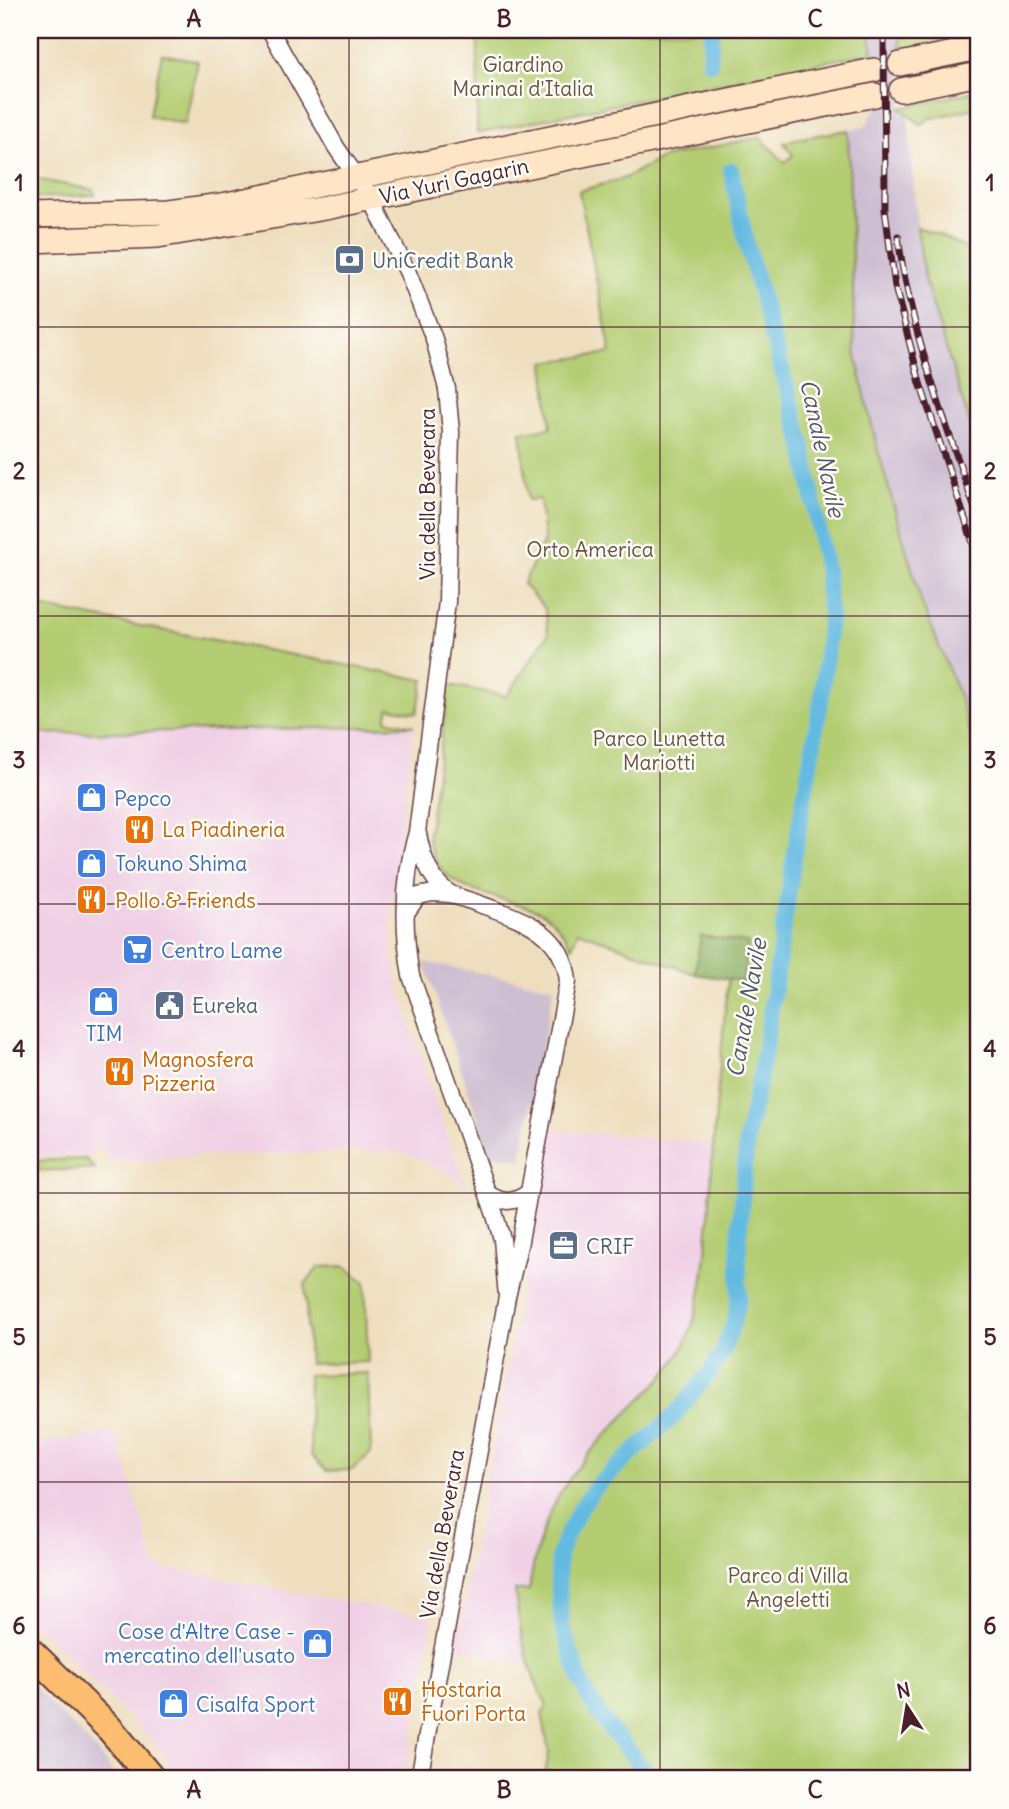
<svg xmlns="http://www.w3.org/2000/svg" width="1009" height="1809" font-family="Delius,sans-serif">
<style>
.built{fill:#f0d0e5}
.industrial{fill:#cebed2}
.green{fill:#b4cd73;stroke:#7f764f;stroke-width:2}
.forest{fill:#8fb065;stroke:#6c6848;stroke-width:2}
.lines{fill:none;stroke-linecap:round;stroke-linejoin:round}
.canal{stroke:#64bae1;stroke-width:16}
.minor-casing{stroke:#633c41;stroke-width:19}
.secondary-casing{stroke:#633c41;stroke-width:26}
.primary-casing{stroke:#633c41;stroke-width:30}
.minor{stroke:#fff;stroke-width:16}
.secondary{stroke:#fee5c5;stroke-width:23}
.primary{stroke:#fcbd6f;stroke-width:26}
.rail-casing{stroke:#4a1f2b;stroke-width:7}
.rail{stroke:#fdfcf7;stroke-width:4.5;stroke-dasharray:13;stroke-linecap:butt}
.grid{fill:none;stroke:#4a1f2b;stroke-width:2;stroke-opacity:0.55}
.labels{text-anchor:middle;dominant-baseline:central;stroke-width:5;stroke-linejoin:round;paint-order:stroke}
.park-label{font-size:21px;fill:#6a5341;stroke:#fdfcf7}
.street-label{font-size:21px;fill:#4a1f2b;stroke:#fdfcf7}
.service-label{font-size:21px;fill:#4e5e75;stroke:#fdfcf7;text-anchor:start}
.shop-label{font-size:21px;fill:#366cbe;stroke:#fdfcf7;text-anchor:start}
.food-label{font-size:21px;fill:#c56008;stroke:#fdfcf7;text-anchor:start}
.water-label{font-size:23px;font-style:italic;fill:#53556b;stroke:#fdfcf7}
.neatline{fill:none;stroke:#4a1f2b;stroke-width:2.5}
.grid-label{font-size:23px;text-anchor:middle;font-weight:bold;fill:#4a1f2b}
</style>
<rect width="100%" height="100%" fill="#fdfcf7"/>
<filter id="ink" filterUnits="userSpaceOnUse"><feTurbulence type="fractalNoise" baseFrequency=".0143" numOctaves="2"/><feDisplacementMap in="SourceGraphic" scale="14" xChannelSelector="R" yChannelSelector="G"/><feConvolveMatrix kernelMatrix="1 2 1 2 8 2 1 2 1" color-interpolation-filters="sRGB"/></filter>
<filter id="wash" filterUnits="userSpaceOnUse"><feTurbulence type="fractalNoise" baseFrequency=".00686" numOctaves="4" result="noise"/><feDisplacementMap in="SourceGraphic" scale="28" xChannelSelector="R" yChannelSelector="G"/><feGaussianBlur stdDeviation="1.57" result="paint"/><feColorMatrix in="noise" values="0 0 0 0 0 0 0 0 0 0 0 0 0 0 0 0 0 1.4 0 .05"/><feComposite in="paint" operator="in"/></filter>
<g filter="url(#wash)">
<rect width="100%" height="100%" fill="#eedebd"/>
<path class="built" d="M414 726 394 879 391 914 392 955 400 990 432 1093 471 1199 460 1183 440 1169 412 1155 387 1151 169 1157 155 1160 111 1161 94 1145V1156L30 1157V734Z
M550 1130 713 1143 706 1251 694 1322 683 1349 664 1376 589 1451 569 1478 546 1518 534 1558 529 1590H516L518 1627 529 1660 519 1663 456 1648Z
M116 1431 155 1566 434 1618 405 1779H181L149 1737 30 1619V1446Z"/>
<path class="industrial" d="M869 30H911L903 47 900 48 901 108 908 114 917 227 925 281 979 453V767L960 698 922 604 878 451 855 352 848 130 866 127 872 113H875L873 52Z
M424 962 554 987 521 1159 490 1154Z
M30 1683 94 1748 118 1779H30Z"/>
<path class="green" d="M478 30H869L873 52 477 133Z
M901 30H979V33L904 49 900 47Z
M162 54 198 61 185 124 149 116Z
M873 81 874 88 384 185 388 181Z
M979 90V107L928 119 921 125 901 108Z
M848 130 855 352 878 451 922 604 960 698 979 767V1779H544L549 1752 542 1713 547 1705C527 1670 519 1631 515 1590H529C541 1506 570 1471 627 1413 647 1393 670 1373 683 1348 709 1299 709 1205 713 1149 717 1092 723 1036 728 979L695 974 578 931 572 947C565 936 558 924 548 917 539 910 528 907 517 904 475 890 437 888 428 837L449 685 507 696 548 634 545 609 523 584 544 541 540 499 528 500 521 432 551 428 544 362 611 353 579 191 625 178 662 158 760 137 785 163 793 155 784 143 795 139Z
M30 178 93 190 95 195 30 198Z
M917 227 942 236 979 255V453L925 281Z
M30 605 424 680 417 713 389 708 386 720 414 726 30 734Z
M86 1159 95 1169 30 1171V1161Z
M345 1266 365 1282 368 1362 309 1364 305 1284 319 1267Z
M368 1373 371 1453 352 1470 326 1471 311 1455 308 1375Z"/>
<path class="forest" d="M701 936 748 943 743 981 695 974Z"/>
<g class="lines">
<path class="canal" d="M710 63 712 30
M652 1779 606 1724 591 1702 581 1682 562 1626 558 1579 559 1556 565 1538 579 1511 595 1487 675 1415 710 1372 722 1353 734 1322 739 1300V1238L747 1137 763 1061 795 851 822 695 830 615 826 570 803 445 746 241 731 170"/>
</g>
</g>
<g filter="url(#ink)">
<g class="lines">
<defs>
<path id="minor" d="M270 30 336 147 371 198 408 273 434 339 447 389 451 432 447 602 417 832C403 878 403 929 411 976L494 1212 502 1239 507 1297
M418 834C422 856 430 882 451 894 457 897 465 899 471 901 514 917 563 927 568 981L519 1246 507 1297 419 1779
M406 913 418 896 433 893 450 894
M487 1193C501 1203 513 1204 528 1193"/>
<path id="secondary" d="M900 64 979 48
M901 90 979 74
M30 216 169 212 222 205 874 70
M30 241 158 236 325 208 875 95"/>
<path id="primary" d="M30 1651 110 1729 152 1779"/>
</defs>
<use href="#minor" class="minor-casing"/>
<use href="#secondary" class="secondary-casing"/>
<use href="#primary" class="primary-casing"/>
<use href="#minor" class="minor"/>
<use href="#secondary" class="secondary"/>
<use href="#primary" class="primary"/>
<defs>
<path id="rail" d="M884 30 885 209 895 287 920 383 979 561
M898 236C910 334 948 428 979 521"/>
</defs>
<use href="#rail" class="rail-casing"/>
<use href="#rail" class="rail"/>
</g>
</g>
<path class="grid" d="M349 30V1779M660 30V1779M30 327H979M30 616H979M30 904H979M30 1193H979M30 1482H979"/>
<defs>
<symbol id="bank-square" viewBox="-11 -11 22 22"><rect x="-9" y="-9" width="18" height="18" rx="4" fill="#5c6f8a" stroke="#fdfcf7"/><path d="M-6-4H6V4H-6ZM0-2.3a2.3 2.3 0 1 0 0 4.6a2.3 2.3 0 1 0 0-4.6Z" fill="#fff"/></symbol>
<symbol id="shop-square" viewBox="-11 -11 22 22"><rect x="-9" y="-9" width="18" height="18" rx="4" fill="#3f7fe0" stroke="#fdfcf7"/><path d="M-5-2.5h2.3a2.7 3.5 0 0 1 5.4 0H5L5.5 6h-11ZM-1.5-2.5h3a1.5 2.3 0 0 0-3 0Z" fill="#fff"/></symbol>
<symbol id="restaurant-square" viewBox="-11 -11 22 22"><rect x="-9" y="-9" width="18" height="18" rx="4" fill="#e8710a" stroke="#fdfcf7"/><path d="M-5-6h1v4h1v-4h1v4h1v-4h1v5L-1.5 .5V6h-2V.5L-5-1ZM5-6V6H3V1.5H1.5Q1.5-4 5-6Z" fill="#fff"/></symbol>
<symbol id="supermarket-square" viewBox="-11 -11 22 22"><rect x="-9" y="-9" width="18" height="18" rx="4" fill="#3f7fe0" stroke="#fdfcf7"/><path d="M-6-5.5h2.5l.6 2H6L4.5 2H-2.5L-4.4-4H-6ZM-1.5 3.2a1.3 1.3 0 1 0 .1 0ZM3 3.2a1.3 1.3 0 1 0 .1 0Z" fill="#fff"/></symbol>
<symbol id="civic-square" viewBox="-11 -11 22 22"><rect x="-9" y="-9" width="18" height="18" rx="4" fill="#5c6f8a" stroke="#fdfcf7"/><path d="M-.6-6.5H3V-4.5H.6V-3L4-1V1h2V6H-6V1h2V-1L-.6-3ZM-1.2 2.5V6h2.4V2.5Z" fill="#fff"/></symbol>
<symbol id="office-square" viewBox="-11 -11 22 22"><rect x="-9" y="-9" width="18" height="18" rx="4" fill="#5c6f8a" stroke="#fdfcf7"/><path d="M-6-3h4V-5.5h4V-3h4V5H-6ZM-1-4.5V-3h2v-1.5ZM-6 0V1H6V0Z" fill="#fff"/></symbol>
</defs>
<g fill-rule="evenodd">
<use href="#bank-square" x="332" y="242" width="35" height="35"/>
<use href="#shop-square" x="74" y="780" width="35" height="35"/>
<use href="#restaurant-square" x="122" y="812" width="35" height="35"/>
<use href="#shop-square" x="74" y="846" width="35" height="35"/>
<use href="#restaurant-square" x="74" y="882" width="35" height="35"/>
<use href="#supermarket-square" x="120" y="932" width="35" height="35"/>
<use href="#shop-square" x="86" y="984" width="35" height="35"/>
<use href="#civic-square" x="152" y="988" width="35" height="35"/>
<use href="#restaurant-square" x="102" y="1054" width="35" height="35"/>
<use href="#office-square" x="546" y="1228" width="35" height="35"/>
<use href="#shop-square" x="300" y="1626" width="35" height="35"/>
<use href="#restaurant-square" x="380" y="1684" width="35" height="35"/>
<use href="#shop-square" x="156" y="1686" width="35" height="35"/>
</g>
<g class="labels">
<g class="park-label">
<text x="523" y="64">Giardino<tspan x="523" dy="24">Marinai d'Italia</tspan></text>
<text x="590" y="549">Orto America</text>
<text x="659" y="738">Parco Lunetta<tspan x="659" dy="24">Mariotti</tspan></text>
<text x="788" y="1575">Parco di Villa<tspan x="788" dy="24">Angeletti</tspan></text>
</g>
<g class="street-label">
<text transform="translate(454 181) rotate(-12)">Via Yuri Gagarin</text>
<text transform="translate(427 494) rotate(-90)">Via della Beverara</text>
<text transform="translate(442 1534) rotate(-80)">Via della Beverara</text>
</g>
<g class="service-label">
<text x="372" y="260">UniCredit Bank</text>
<text x="192" y="1005">Eureka</text>
<text x="586" y="1246">CRIF</text>
</g>
<g class="shop-label">
<text x="114" y="798">Pepco</text>
<text x="115" y="863">Tokuno Shima</text>
<text x="161" y="950">Centro Lame</text>
<text x="104" y="1033" text-anchor="middle">TIM</text>
<text x="295" y="1631" text-anchor="end">Cose d'Altre Case -<tspan x="295" dy="24">mercatino dell'usato</tspan></text>
<text x="196" y="1704">Cisalfa Sport</text>
</g>
<g class="food-label">
<text x="162" y="829">La Piadineria</text>
<text x="115" y="900">Pollo &amp; Friends</text>
<text x="142" y="1059">Magnosfera<tspan x="142" dy="24">Pizzeria</tspan></text>
<text x="421" y="1689">Hostaria<tspan x="421" dy="24">Fuori Porta</tspan></text>
</g>
<g class="water-label">
<text transform="translate(823 448) rotate(78)">Canale Navile</text>
<text transform="translate(746 1008) rotate(-80)">Canale Navile</text>
</g>
</g>
<rect width="1009" height="1809" fill="none" stroke="#fdfcf7" stroke-width="77"/>
<g transform="translate(907 1707) rotate(348)" stroke="#fdfcf7" stroke-width="5" paint-order="stroke">
<path d="M0-5L12 26L0 18L-12 26Z" fill="#4a1f2b"/>
<text y="-10" font-size="19" font-weight="bold" text-anchor="middle" fill="#4a1f2b">N</text>
</g>
<rect x="38" y="38" width="932" height="1732" class="neatline"/>
<g class="grid-label">
<text x="194" y="27">A</text>
<text x="504" y="27">B</text>
<text x="815" y="27">C</text>
<text x="19" y="191">1</text>
<text x="990" y="191">1</text>
<text x="19" y="479">2</text>
<text x="990" y="479">2</text>
<text x="19" y="768">3</text>
<text x="990" y="768">3</text>
<text x="19" y="1057">4</text>
<text x="990" y="1057">4</text>
<text x="19" y="1345">5</text>
<text x="990" y="1345">5</text>
<text x="19" y="1634">6</text>
<text x="990" y="1634">6</text>
<text x="194" y="1798">A</text>
<text x="504" y="1798">B</text>
<text x="815" y="1798">C</text>
</g>
</svg>
